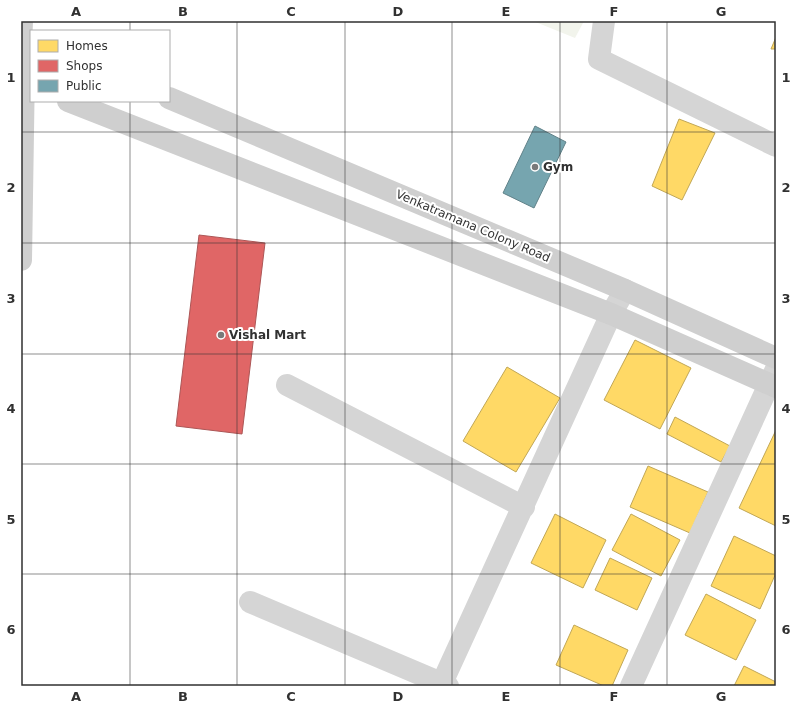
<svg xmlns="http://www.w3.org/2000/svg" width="797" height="707" font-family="'DejaVu Sans',sans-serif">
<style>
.green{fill:#f2f4ec}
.homes{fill:#ffd966;stroke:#c1a756}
.shops{fill:#e06666;stroke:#ac5656}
.public{fill:#76a5af;stroke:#618289}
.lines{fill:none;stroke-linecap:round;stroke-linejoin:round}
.street{stroke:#d5d5d5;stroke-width:22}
.secondary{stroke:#cfcfcf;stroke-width:22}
.grid{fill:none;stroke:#313131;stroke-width:1;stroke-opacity:0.55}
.poi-dot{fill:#797979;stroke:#fff;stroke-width:1.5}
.labels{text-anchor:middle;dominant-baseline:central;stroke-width:4;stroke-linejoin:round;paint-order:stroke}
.poi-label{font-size:12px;font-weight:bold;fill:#313131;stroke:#fff;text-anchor:start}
.street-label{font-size:12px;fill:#313131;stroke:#fff}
.neatline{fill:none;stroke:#313131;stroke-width:1.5}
.grid-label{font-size:13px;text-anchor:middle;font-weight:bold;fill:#313131}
</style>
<rect width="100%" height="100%" fill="#fff"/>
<path class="green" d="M533 21H584L575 38Z"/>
<path class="homes" d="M776 37V49H771Z
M679 119 715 133 682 200 652 186Z
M635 340 691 368 660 429 604 400Z
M507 367 560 398 516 472 463 441Z
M675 417 730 446 721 462 667 434Z
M776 430V526L739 508Z
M648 466 708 492 690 533 630 507Z
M555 514 606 540 583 588 531 563Z
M631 514 680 540 661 576 612 550Z
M734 536 776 556V573L760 609 711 586Z
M610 558 652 578 637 610 595 590Z
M706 594 756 620 736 660 685 635Z
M574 625 628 650 612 686H604L556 665Z
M744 666 776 682V686H734Z"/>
<path class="shops" d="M199 235 265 243 242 434 176 426Z"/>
<path class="public" d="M535 126 566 142 534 208 503 193Z"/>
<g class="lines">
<path class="street" d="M604 21 599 59 776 146
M287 385 524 507
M250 602 448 686
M442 683 611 314 625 290
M631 686 776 369"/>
<path class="secondary" d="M169 98 625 290 776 358
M68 101 611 314 776 387
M21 260 24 68 21 47 22 21"/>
</g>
<path class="grid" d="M130 21V31M237 21V686M345 21V686M452 21V686M560 21V686M667 21V686M130 101V686M21 132H776M21 243H776M21 354H776M21 464H776M21 574H776"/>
<g class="poi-dot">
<circle cx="535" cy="167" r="4"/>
<circle cx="221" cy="335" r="4"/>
</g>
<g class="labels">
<g class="poi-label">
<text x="543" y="167">Gym</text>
<text x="229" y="335">Vishal Mart</text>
</g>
<g class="street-label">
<text transform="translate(473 226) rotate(23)">Venkatramana Colony Road</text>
</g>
</g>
<rect width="797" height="707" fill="none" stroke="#ffffff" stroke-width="44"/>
<rect x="30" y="30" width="140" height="72" fill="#ffffff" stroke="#adadad"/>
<rect x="38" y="40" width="20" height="12" fill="#ffd966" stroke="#adadad"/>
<text x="66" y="50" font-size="12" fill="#313131">Homes</text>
<rect x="38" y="60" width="20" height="12" fill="#e06666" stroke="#adadad"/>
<text x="66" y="70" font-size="12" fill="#313131">Shops</text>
<rect x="38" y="80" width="20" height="12" fill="#76a5af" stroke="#adadad"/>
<text x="66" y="90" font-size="12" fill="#313131">Public</text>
<rect x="22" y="22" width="753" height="663" class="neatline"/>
<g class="grid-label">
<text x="76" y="16">A</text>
<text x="183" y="16">B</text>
<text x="291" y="16">C</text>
<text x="398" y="16">D</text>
<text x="506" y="16">E</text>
<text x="614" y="16">F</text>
<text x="721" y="16">G</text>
<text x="11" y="82">1</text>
<text x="786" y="82">1</text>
<text x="11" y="192">2</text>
<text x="786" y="192">2</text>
<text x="11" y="303">3</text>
<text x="786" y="303">3</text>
<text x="11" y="413">4</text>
<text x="786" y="413">4</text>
<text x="11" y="524">5</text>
<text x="786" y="524">5</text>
<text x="11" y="634">6</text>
<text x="786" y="634">6</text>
<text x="76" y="701">A</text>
<text x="183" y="701">B</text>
<text x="291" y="701">C</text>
<text x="398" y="701">D</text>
<text x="506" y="701">E</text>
<text x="614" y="701">F</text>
<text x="721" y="701">G</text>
</g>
</svg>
